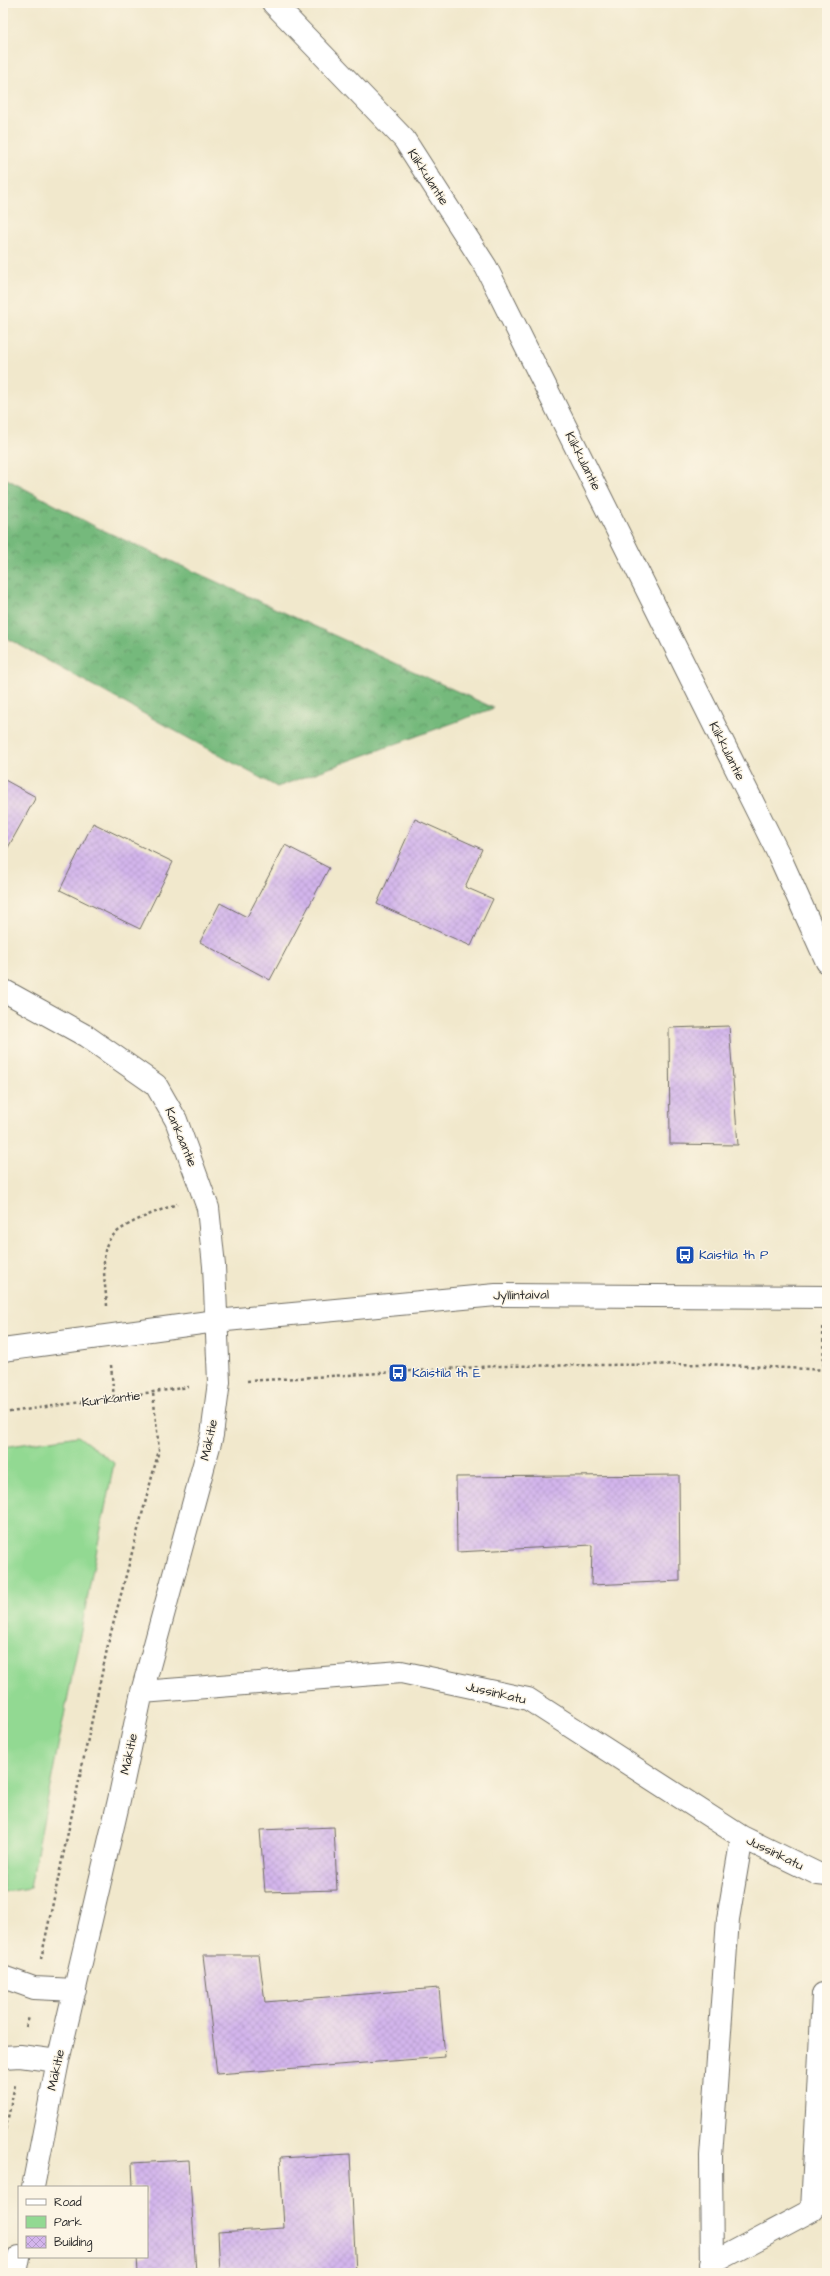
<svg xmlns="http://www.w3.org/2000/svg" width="830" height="2276" font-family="'Architects Daughter',sans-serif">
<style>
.green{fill:#92d992;stroke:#5e825e}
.forest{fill:url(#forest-crowns);stroke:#507254}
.building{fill:url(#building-cross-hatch)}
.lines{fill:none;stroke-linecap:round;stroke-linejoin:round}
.minor-casing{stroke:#706d63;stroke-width:24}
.path{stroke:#706d63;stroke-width:2.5;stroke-dasharray:3 3;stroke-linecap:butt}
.minor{stroke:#fff;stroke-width:22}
.labels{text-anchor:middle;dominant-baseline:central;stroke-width:3;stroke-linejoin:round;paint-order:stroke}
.street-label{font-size:13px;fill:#2b2b2b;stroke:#fcf5e5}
.transit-label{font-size:13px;fill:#164399;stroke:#fcf5e5;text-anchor:start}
</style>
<defs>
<pattern id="forest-crowns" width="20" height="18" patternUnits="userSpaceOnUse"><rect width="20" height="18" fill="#75b97c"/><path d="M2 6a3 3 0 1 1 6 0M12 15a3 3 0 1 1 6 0" fill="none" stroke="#609766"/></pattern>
<pattern id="building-cross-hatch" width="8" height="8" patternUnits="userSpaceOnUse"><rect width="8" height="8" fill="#d3b5ec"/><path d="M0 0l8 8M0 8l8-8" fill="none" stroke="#b59ccb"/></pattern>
</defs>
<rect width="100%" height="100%" fill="#fcf5e5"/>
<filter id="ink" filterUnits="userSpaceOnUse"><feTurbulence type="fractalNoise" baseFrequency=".025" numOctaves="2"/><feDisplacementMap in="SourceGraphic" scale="8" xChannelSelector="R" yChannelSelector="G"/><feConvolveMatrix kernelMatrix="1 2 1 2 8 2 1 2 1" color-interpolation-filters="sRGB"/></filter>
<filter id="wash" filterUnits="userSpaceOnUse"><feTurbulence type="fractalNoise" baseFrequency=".012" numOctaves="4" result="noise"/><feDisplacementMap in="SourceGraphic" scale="16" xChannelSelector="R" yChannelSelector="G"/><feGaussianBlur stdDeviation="0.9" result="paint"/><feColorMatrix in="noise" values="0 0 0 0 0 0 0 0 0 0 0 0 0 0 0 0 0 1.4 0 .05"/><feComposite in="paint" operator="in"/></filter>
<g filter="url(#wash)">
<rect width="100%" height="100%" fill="#f1e8cc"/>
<path class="green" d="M78 1436 114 1463 30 1888 3 1892V1447Z"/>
<path class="forest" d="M3 477 96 527 494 708 277 787 3 636Z"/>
<g id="blocks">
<path class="building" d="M3 779 36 797 5 853 3 851Z
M415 819 482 849 465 887 493 899 471 946 377 904Z
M93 823 173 862 140 929 60 890Z
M285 845 329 868 270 980 200 942 220 903 247 917Z
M729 1026 738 1145 670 1144 669 1028Z
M679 1475 680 1581 591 1585 592 1545 457 1552 456 1477Z
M334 1827 337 1890 265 1892 260 1830Z
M203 1955H259L265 2002 439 1988 445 2057 217 2074Z
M350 2154 356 2273H220L218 2232 284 2228 280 2158Z
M189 2160 196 2273H138L137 2257H147V2187H133L132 2163Z"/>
</g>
</g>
<g filter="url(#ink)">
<use href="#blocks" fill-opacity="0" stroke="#706d63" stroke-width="1"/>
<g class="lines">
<defs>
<path id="minor" d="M273 3 404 139 486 267 778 853 827 962
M3 990 86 1036 156 1085 176 1120 208 1208 214 1266 219 1382 212 1435 142 1692 119 1800 58 2061 33 2187
M3 1350 216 1321 496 1295 827 1297
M142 1692 401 1672 528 1699 742 1837 818 1874 827 1875
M3 1977 34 1988 75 1990
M3 2057 20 2056 58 2061
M711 2264 812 2210 823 1994H827
M16 2273 19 2257
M712 2273 711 2156 728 1919 742 1837"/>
</defs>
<use href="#minor" class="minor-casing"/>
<path class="path" d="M107 1306C106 1291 100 1256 108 1242 117 1225 158 1211 177 1204
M823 1327 824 1370
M111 1365 114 1399
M247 1381 497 1366 707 1364 827 1370
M3 1413 189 1387
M41 1959 109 1640 159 1450 153 1393
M26 2027 29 2017
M3 2141 15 2085"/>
<use href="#minor" class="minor"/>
</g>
</g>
<defs>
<symbol id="bus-square" viewBox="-11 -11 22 22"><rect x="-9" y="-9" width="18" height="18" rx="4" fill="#1a4fb4" stroke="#fcf5e5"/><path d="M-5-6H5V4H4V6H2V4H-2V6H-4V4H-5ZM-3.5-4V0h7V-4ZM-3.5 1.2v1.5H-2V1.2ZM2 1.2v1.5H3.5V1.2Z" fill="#fff"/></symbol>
</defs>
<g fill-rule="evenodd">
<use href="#bus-square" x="674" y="1244" width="22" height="22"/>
<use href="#bus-square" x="387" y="1362" width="22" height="22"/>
</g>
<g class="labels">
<g class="street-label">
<text transform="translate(428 177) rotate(57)">Kiikkulantie</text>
<text transform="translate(583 461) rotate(63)">Kiikkulantie</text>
<text transform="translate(727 751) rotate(63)">Kiikkulantie</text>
<text transform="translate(181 1137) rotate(67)">Kankaantie</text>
<text transform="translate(521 1295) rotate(-1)">Jyllintaival</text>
<text transform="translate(111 1399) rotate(-7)">Kurikantie</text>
<text transform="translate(209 1440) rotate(-78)">Mäkitie</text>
<text transform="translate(496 1693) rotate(13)">Jussinkatu</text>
<text transform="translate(129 1754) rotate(-78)">Mäkitie</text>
<text transform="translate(775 1853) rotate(26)">Jussinkatu</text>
<text transform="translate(56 2070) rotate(-78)">Mäkitie</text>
</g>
<g class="transit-label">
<text x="699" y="1255">Kaistila th P</text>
<text x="412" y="1373">Kaistila th E</text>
</g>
</g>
<rect width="830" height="2276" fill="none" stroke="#fcf5e5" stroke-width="16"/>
<rect x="18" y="2186" width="130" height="72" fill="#fcf5e5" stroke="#a8a49b"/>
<rect x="26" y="2199" width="20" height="6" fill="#ffffff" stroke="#a8a49b"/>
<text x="54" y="2206" font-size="12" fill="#2b2b2b">Road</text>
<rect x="26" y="2216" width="20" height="12" fill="#92d992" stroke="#a8a49b"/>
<text x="54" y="2226" font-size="12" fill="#2b2b2b">Park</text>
<rect x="26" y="2236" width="20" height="12" fill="url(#building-cross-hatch)" stroke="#a8a49b"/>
<text x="54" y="2246" font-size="12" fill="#2b2b2b">Building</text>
</svg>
